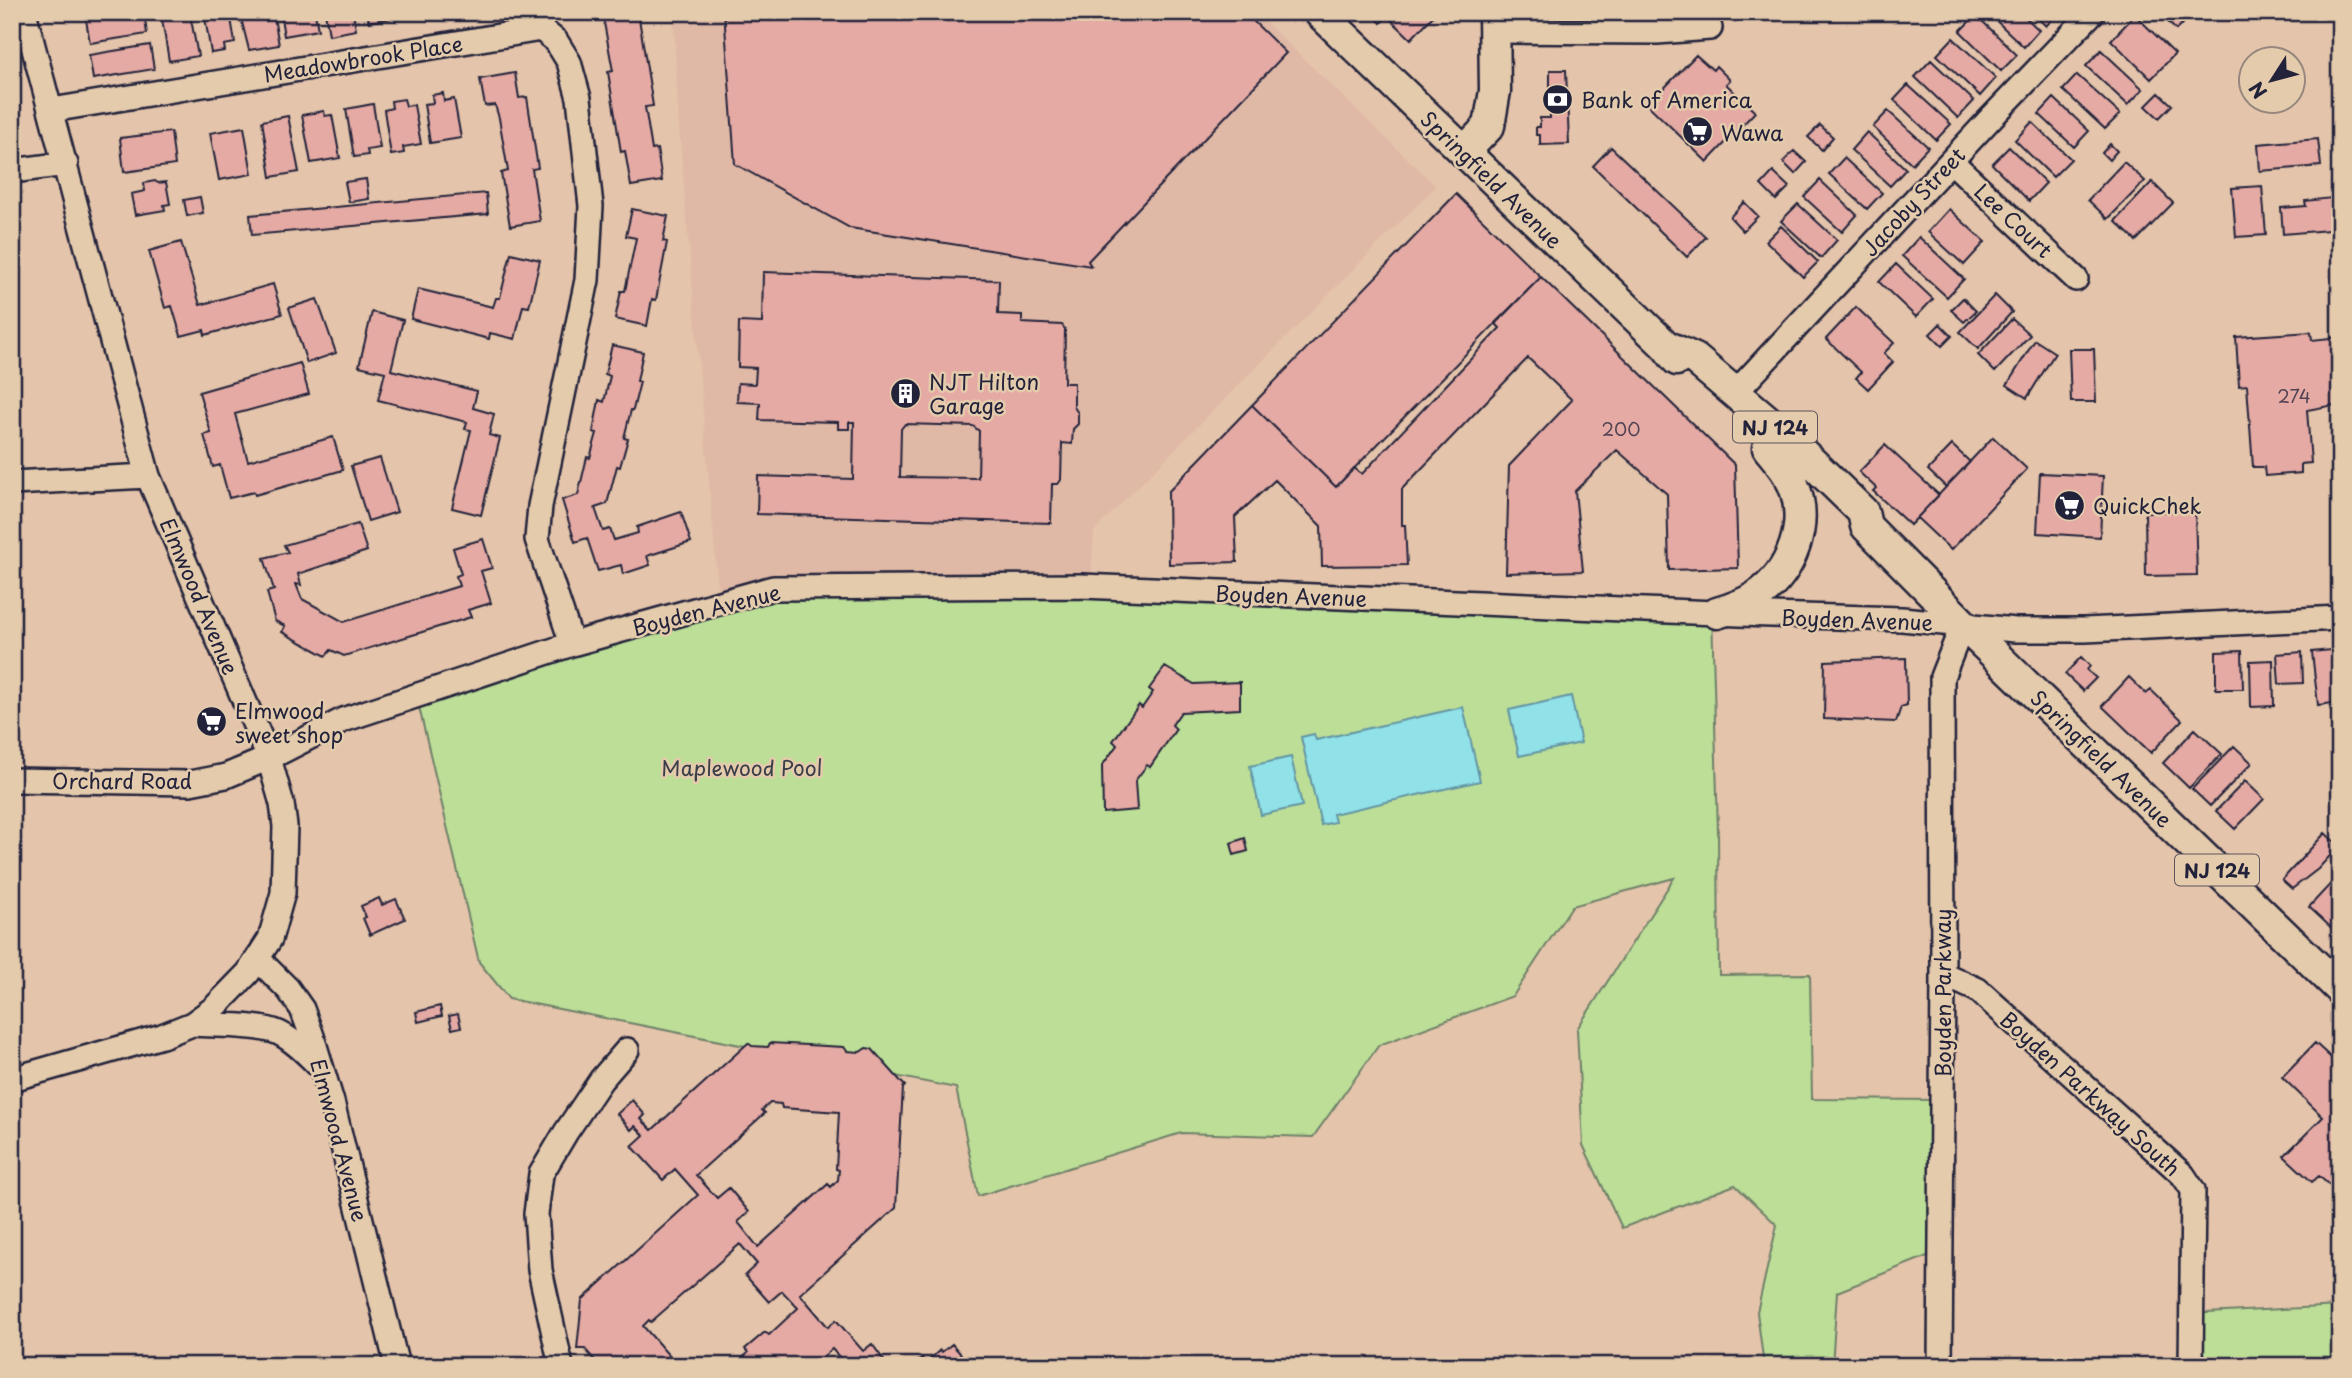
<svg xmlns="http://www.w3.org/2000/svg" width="2352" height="1378" font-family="'Playpen Sans',sans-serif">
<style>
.built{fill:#e0b9a6}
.green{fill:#bcde97;stroke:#6f8069;stroke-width:2}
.water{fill:#90e1e8;stroke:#6495a3;stroke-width:2}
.building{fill:#e5aaa3;stroke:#22223b;stroke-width:2;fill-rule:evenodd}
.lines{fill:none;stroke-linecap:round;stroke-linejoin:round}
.minor-casing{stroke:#22223b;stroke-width:28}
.major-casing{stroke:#22223b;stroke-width:35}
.minor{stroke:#e4cbac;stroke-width:23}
.major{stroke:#e4cbac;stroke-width:30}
.labels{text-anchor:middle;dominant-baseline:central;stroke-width:5;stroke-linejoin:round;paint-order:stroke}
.number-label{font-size:18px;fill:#534455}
.shield{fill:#e4cbac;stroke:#5c555d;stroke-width:2}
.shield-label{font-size:19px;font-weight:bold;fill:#22223b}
.street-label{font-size:21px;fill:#22223b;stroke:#e4cbac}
.poi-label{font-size:21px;fill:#22223b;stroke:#e4cbac;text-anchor:start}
.park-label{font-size:21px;fill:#393e49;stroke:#e4cbac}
</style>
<rect width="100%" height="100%" fill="#e4c4aa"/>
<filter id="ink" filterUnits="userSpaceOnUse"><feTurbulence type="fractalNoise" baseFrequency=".0143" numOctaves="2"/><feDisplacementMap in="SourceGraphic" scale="14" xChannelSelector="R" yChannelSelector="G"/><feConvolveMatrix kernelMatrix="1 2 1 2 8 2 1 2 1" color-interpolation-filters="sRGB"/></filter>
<g filter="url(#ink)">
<path class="built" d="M673 12H1255L1436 186 1094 531 1090 595 719 600 679 129Z"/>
<path class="green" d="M1090 595 1712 612 1718 833 1719 975 1810 974 1812 1099 1940 1100V1251L1837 1292 1832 1366H1764L1757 1312 1777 1225 1735 1185 1622 1228 1583 1145 1577 1029 1674 878 1572 906 1513 996 1379 1045 1313 1137 1181 1133 978 1196 956 1088 509 999 479 962 415 690 719 600Z
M2340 1306V1366H2189L2188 1314Z"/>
<path class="water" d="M1571 696 1581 743 1519 756 1509 710Z
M1463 707 1480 781 1333 814 1335 822 1321 825 1301 737 1314 734 1316 740Z
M1291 757 1302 806 1261 815 1250 766Z"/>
<path class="building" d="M97 12H144L147 34 90 43 85 14Z
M204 12H230L235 43 224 45 225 51 211 53Z
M243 12H273L279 45 249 50 240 14Z
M280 12 315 13 318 30 284 36Z
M325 12H353L356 30 329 35Z
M367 12H398V17L369 22Z
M407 12H429L430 14 408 17Z
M602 12H638L653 106 645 107 652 150 657 149 662 181 631 186 625 151 621 152 608 72 613 71Z
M724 12H1244L1286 53 1088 261 1091 266 850 228 735 164Z
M1370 12H1437L1411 39 1387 16 1381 23Z
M1553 12H1626V14L1553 15Z
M1987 12H2020L2039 30 2024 47Z
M2031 12H2059L2046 26Z
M2158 12H2194L2176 30Z
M190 14 198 56 169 61 162 19Z
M1976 15 2017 55 2001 71 1960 31Z
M2135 15 2175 54 2151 79 2111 40Z
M1953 38 1996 78 1980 96 1937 55Z
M150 45 154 69 93 79 89 55Z
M2101 50 2143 89 2128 105 2086 66Z
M1696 55 1713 70 1716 66 1730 80 1726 84 1755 112 1707 162 1648 105Z
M1931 60 1974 101 1958 118 1915 77Z
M1550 70H1566L1569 144 1540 145V135H1536V127H1540V118H1550Z
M515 73 519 98 527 97 538 168 532 169 540 221 510 226 501 173 508 171 499 118 495 105 485 106 480 79Z
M2077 75 2120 114 2105 129 2063 90Z
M1908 85 1951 124 1936 140 1894 100Z
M443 93 444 101 454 99 461 138 430 143 424 104 433 103 432 95Z
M2159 93 2172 105 2159 118 2146 106Z
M2054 98 2089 131 2074 147 2039 114Z
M404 99 406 106 414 105 421 144 403 147 404 153 391 155 384 110 392 108 391 101Z
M373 104 380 148 367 150 368 155 354 157 346 109Z
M324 111 325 116 332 115 340 158 311 163 302 115Z
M1888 111 1928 147 1912 164 1873 127Z
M288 116 299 172 271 177 262 121Z
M2032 122 2071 159 2053 177 2015 140Z
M1820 125 1833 137 1822 150 1808 137Z
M244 127 252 174 219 180 210 133Z
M171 132 175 165 124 172 120 138Z
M1867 132 1906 169 1890 186 1851 150Z
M2318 139 2321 166 2260 171 2258 144Z
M2110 144 2117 151 2109 160 2102 153Z
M1611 147 1706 237 1687 257 1593 166Z
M2009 147 2046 183 2029 201 1992 164Z
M1794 151 1806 162 1795 174 1783 162Z
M1844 158 1882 193 1867 209 1829 174Z
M2124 162 2145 181 2108 219 2088 200Z
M1773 172 1789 187 1776 200 1761 185Z
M366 179 369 199 349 202 345 182Z
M1820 180 1857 215 1842 232 1804 197Z
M155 181 158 183 166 182 170 204 164 205 165 210 135 215 131 194 145 191 144 183Z
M2152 182 2173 203 2136 241 2115 221Z
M2262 186 2266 235 2236 237 2232 188Z
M486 193 488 214 252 235 250 215Z
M1456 194 1541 277 1336 487 1252 405Z
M200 197 203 213 187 216 184 200Z
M2340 197V229L2283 234 2281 208 2306 206 2305 201Z
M1744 202 1758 216 1743 231 1730 217Z
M1798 204 1837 240 1821 258 1781 221Z
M632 209 668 216 663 241 667 242 656 300 652 299 647 326 615 319 621 291H625L636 238 626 236Z
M1949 209 1985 242 1964 265 1928 232Z
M1781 226 1818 262 1803 277 1766 241Z
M1919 237 1964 279 1947 297 1902 256Z
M181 242 200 305 273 284 282 314 205 335 204 330 181 336 172 306 165 308 149 251Z
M511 253 540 260 529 307 523 306 515 339 490 333 489 339 411 319 418 289 493 307 496 298H500Z
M1896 264 1933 299 1916 317 1879 282Z
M763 272 999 280 998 314 1022 315V323L1062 325 1065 329 1064 383H1074V407L1078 413V424L1073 429 1072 444 1062 443 1061 480 1058 484H1052L1051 523 757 514 758 476 853 479 854 422H849V429H838V422L759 420 760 403 737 402 738 383 755 384 756 368 738 367 739 322 762 323ZM905 424 973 426 979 431 978 478 900 477 901 429Z
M1541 277 1735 465 1738 568 1669 570 1667 494 1617 450 1575 491 1583 571 1506 573 1509 466 1572 400 1528 358 1402 489V525H1405L1407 565 1322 566 1321 526 1275 480 1235 517 1237 562 1169 564 1168 492 1252 405 1336 487 1354 468 1362 474 1500 328 1495 323Z
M1995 295 2012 312 1978 349 1960 332Z
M1963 298 1976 311 1964 322 1951 310Z
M317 299 336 353 307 363 289 308Z
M1856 307 1894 343 1884 353 1893 362 1868 389 1856 378 1861 372 1826 339Z
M372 312 403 320 391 370 477 391 473 408 494 414 489 435 500 438 481 515 452 508 471 430 465 429 467 422 378 400 385 372 359 366Z
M2012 319 2030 335 1995 372 1978 355Z
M1940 324 1952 336 1942 346 1930 334Z
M2311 332 2312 340 2340 337V404L2307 410 2311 463 2301 464V473L2265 476 2264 467H2253L2247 385 2239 386 2236 337Z
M2035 340 2055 353 2027 398 2007 385Z
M612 345 643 352 637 381 640 382 633 410H631L624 438 628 439 620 467 617 466 607 504 595 508 603 531 610 529 614 540 638 533 637 527 681 512 691 542 647 556 650 565 623 574 621 565 598 571 587 538 575 542 562 500 578 495 587 457 590 458 597 433 593 432 599 400 604 402 610 376 605 374Z
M2069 349H2094L2096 402H2071Z
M300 363 309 394 235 414 248 461 333 437 343 470 255 495 254 492 229 498 220 465 213 467 204 435 211 433 199 392Z
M1993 437 2027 469 1951 550 1917 518Z
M1885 445 1939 495 1910 525 1873 491 1876 488 1859 472Z
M1952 445 1970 462 1946 487 1928 470Z
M380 458 397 512 368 521 351 466Z
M2040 473 2103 476 2100 537 2037 533Z
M2195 511 2197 575 2146 576 2145 512Z
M358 524 367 551 298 574 301 585 296 584 302 599 344 622 459 586 456 576 461 574 453 548 483 539 492 568 481 571 491 603 468 610 471 617 344 656 331 650 326 656 282 632 285 626 275 621 267 592 274 590 264 558 288 552 284 545Z
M2340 649V702L2318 705 2312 652Z
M2242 651 2243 689H2216V652Z
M2302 652 2303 683 2279 684 2277 654Z
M2081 657 2090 666 2087 670 2096 678 2083 691 2065 674Z
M1906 658 1907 705 1901 707 1896 722 1824 719 1825 661Z
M2273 660 2274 706 2251 707 2250 661Z
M1165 667 1194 684 1240 682V709L1181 712 1172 725 1176 729 1150 767 1147 765 1135 781 1137 810 1103 813 1102 766 1117 745 1113 741 1139 705 1142 708 1153 692 1149 689Z
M2129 677 2146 694 2151 690 2182 720 2151 753 2102 706Z
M2195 729 2222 754 2189 788 2163 763Z
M2234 746 2252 763 2210 806 2192 789Z
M2245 781 2264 799 2235 829 2216 811Z
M2325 833 2339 846 2318 869 2292 889 2282 880Z
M1245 838 1248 851 1234 855 1231 843Z
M2335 879 2340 883V936L2309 907Z
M379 898 382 905 396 899 405 919 370 935 363 918 366 917 361 906Z
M440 1006 442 1016 418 1022 416 1012Z
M458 1014 461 1027 452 1029 449 1016Z
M748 1043 752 1046 768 1047 770 1043 844 1047 847 1051 860 1052 866 1048 872 1049 905 1086 903 1088 896 1208 800 1294 828 1327 836 1320 863 1351 872 1344 888 1366H847L832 1349 815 1364 816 1366H734L748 1353 745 1349 765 1332 769 1335 798 1308 782 1291 769 1302 745 1275 757 1264 740 1244 651 1322 649 1320 643 1326 678 1366H594L597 1363 585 1349H577L582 1300 698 1195 675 1169 663 1180 632 1146 644 1135 635 1126 631 1130 617 1114 632 1100 645 1115 641 1119 652 1130ZM770 1103 781 1104 782 1108 839 1112 836 1169 839 1170 838 1180 831 1187 828 1184 758 1247 738 1222 749 1212 729 1188 717 1198 696 1175 765 1113 762 1110Z
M2315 1043 2340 1066V1191L2338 1193 2319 1176 2312 1182 2284 1156 2323 1117 2282 1077Z
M952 1344 966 1360 959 1366H913L922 1358 926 1363 940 1350 942 1352Z"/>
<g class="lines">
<defs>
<path id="minor" d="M1494 31 1657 32 1710 28
M52 110 541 29 556 41 569 62 579 98 591 206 587 280 540 506 537 539 572 644
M1951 161 2076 279
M12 171 66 164
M1735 393 1989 120 2093 12
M12 483 148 476
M12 780 190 783 226 776 269 758 343 720 572 644 773 588 1082 586 1739 614 1902 619 2015 630H2085L2340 618
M258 959 288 989 302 1009 312 1036 332 1102 397 1366
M1943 974 1978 990 2183 1175 2193 1190 2191 1366
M192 1024C214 1026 261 1024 279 1033 295 1041 309 1056 321 1068
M12 1079 162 1036 192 1024 214 1008 248 973 270 939 283 893 285 826 282 804 269 758 148 476 24 12
M561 1366 540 1270 536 1214 541 1174 566 1132 601 1080 627 1050
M1940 1366 1943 974 1942 677 1963 624"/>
<path id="major" d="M1319 12 1666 346 1677 360
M1464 152 1489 126 1495 91 1494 12
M1666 346 1695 359 1735 393 1781 432 1863 512 1866 526 1963 624 2340 989
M1717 613C1731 609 1745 604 1757 596 1792 572 1810 524 1793 484 1787 470 1777 459 1768 448"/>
</defs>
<use href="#minor" class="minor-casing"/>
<use href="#major" class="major-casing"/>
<use href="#minor" class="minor"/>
<use href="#major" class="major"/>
</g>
</g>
<defs>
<symbol id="bank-disc" viewBox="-11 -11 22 22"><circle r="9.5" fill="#22223b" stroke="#e4cbac"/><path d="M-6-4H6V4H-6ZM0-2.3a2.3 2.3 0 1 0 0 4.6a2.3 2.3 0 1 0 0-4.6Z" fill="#fff"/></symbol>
<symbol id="supermarket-disc" viewBox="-11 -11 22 22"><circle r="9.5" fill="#22223b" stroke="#e4cbac"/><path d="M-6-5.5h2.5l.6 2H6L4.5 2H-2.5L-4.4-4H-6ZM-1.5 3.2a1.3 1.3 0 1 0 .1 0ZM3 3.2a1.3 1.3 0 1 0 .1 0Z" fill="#fff"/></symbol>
<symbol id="building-disc" viewBox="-11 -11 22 22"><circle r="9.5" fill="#22223b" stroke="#e4cbac"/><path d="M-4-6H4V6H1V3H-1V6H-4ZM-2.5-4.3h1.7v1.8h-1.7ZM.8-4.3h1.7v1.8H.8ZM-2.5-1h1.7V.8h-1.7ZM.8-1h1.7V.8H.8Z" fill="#fff"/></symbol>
</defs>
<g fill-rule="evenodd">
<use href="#bank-disc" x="1540" y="82" width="35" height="35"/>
<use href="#supermarket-disc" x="1680" y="114" width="35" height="35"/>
<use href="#building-disc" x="888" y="376" width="35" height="35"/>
<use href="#supermarket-disc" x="2052" y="488" width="35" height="35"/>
<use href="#supermarket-disc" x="194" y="704" width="35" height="35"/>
</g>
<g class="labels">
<g class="number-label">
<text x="2294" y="395">274</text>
<text x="1621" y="428">200</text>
</g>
<g class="shield">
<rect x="1733" y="411.5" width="84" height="31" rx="5"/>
<rect x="2175" y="854.5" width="84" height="31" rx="5"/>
</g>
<g class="shield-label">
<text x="1775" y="427">NJ 124</text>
<text x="2217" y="870">NJ 124</text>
</g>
<g class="street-label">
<text transform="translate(363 58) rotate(-9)">Meadowbrook Place</text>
<text transform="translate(1492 179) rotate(44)">Springfield Avenue</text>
<text transform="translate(1913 201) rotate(-47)">Jacoby Street</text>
<text transform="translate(2014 220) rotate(43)">Lee Court</text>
<text transform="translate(1291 595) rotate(2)">Boyden Avenue</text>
<text transform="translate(200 596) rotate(67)">Elmwood Avenue</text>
<text transform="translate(706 609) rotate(-14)">Boyden Avenue</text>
<text transform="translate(1857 619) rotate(2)">Boyden Avenue</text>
<text transform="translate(2102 758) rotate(44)">Springfield Avenue</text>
<text x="122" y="780">Orchard Road</text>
<text transform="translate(1942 993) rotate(-90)">Boyden Parkway</text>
<text transform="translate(2091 1093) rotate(42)">Boyden Parkway South</text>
<text transform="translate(340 1140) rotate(75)">Elmwood Avenue</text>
</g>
<g class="poi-label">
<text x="1581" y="99">Bank of America</text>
<text x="1721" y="132">Wawa</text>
<text x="929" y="381">NJT Hilton<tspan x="929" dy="24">Garage</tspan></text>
<text x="2093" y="505">QuickChek</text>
<text x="235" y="710">Elmwood<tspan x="235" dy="24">sweet shop</tspan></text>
</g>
<g class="park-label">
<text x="742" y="767">Maplewood Pool</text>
</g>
</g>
<rect width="2352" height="1378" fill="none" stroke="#e4cbac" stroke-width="42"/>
<rect x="21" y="21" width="2310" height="1336" fill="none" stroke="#22223b" stroke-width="2.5" filter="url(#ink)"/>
<g transform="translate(2272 80) rotate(234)"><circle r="33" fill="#e4cbac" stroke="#96877f" stroke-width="2"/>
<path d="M0-5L12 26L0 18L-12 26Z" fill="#22223b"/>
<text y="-10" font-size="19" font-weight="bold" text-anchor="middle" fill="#22223b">N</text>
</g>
</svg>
